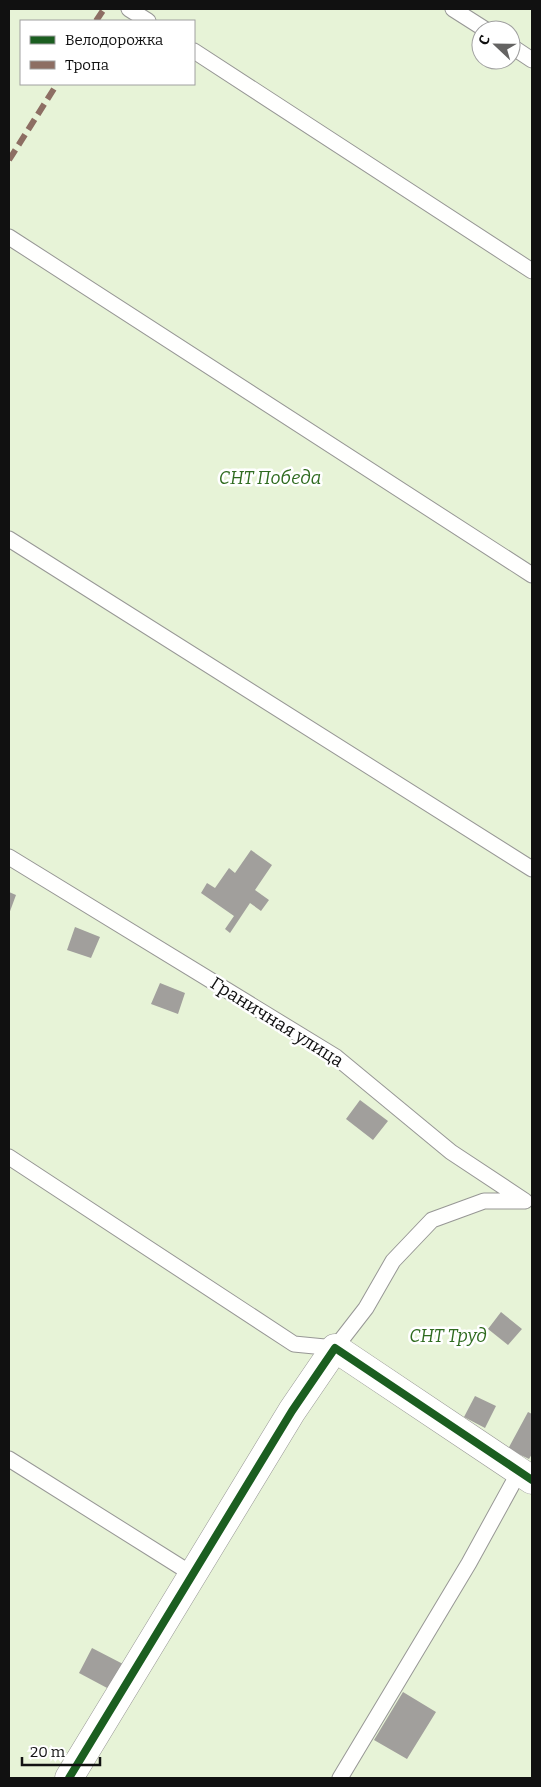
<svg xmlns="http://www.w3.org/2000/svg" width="541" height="1787" font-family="Bitter,serif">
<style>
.green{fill:#e7f3d7;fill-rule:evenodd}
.building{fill:#a19f9c}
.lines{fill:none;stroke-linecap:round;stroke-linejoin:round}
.lane-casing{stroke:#979795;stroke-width:17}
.street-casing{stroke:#979795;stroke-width:29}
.lane{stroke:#fffffe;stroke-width:15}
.street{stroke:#fffffe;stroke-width:28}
.quiet{stroke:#8d6e63;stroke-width:6;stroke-dasharray:12 6;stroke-linecap:butt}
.cycleway-casing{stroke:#fff;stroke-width:11}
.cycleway{stroke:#1b5e20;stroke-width:8}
.labels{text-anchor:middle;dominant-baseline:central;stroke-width:5;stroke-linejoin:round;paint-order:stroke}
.park-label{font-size:18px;font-style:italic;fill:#2f6b1f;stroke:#fff}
.street-label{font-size:18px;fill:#111;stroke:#fff}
</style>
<rect width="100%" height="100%" fill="#fdfcf7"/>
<path class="green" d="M9 9H532V1778H9ZM21 21H194V84H21ZM481 30H511V60H481Z"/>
<path class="building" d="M251 850 272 865 255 890 269 900 261 911 250 903 230 933 225 929 234 916 201 893 207 883 215 888 229 868 235 873Z
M9 892 16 895 9 914Z
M75 927 100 937 91 958 67 950Z
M160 983 185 993 178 1014 151 1004Z
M360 1100 388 1121 373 1140 346 1119Z
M501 1312 522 1329 508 1345 488 1329Z
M475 1396 496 1406 485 1428 464 1417Z
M528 1412 532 1414V1454L529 1459 508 1449Z
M92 1648 123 1664 109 1689 79 1673Z
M403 1692 436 1712 407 1759 374 1740Z"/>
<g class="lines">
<defs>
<path id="lane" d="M129 9 148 21
M453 9 486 30
M511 46 532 60
M194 51 532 271
M9 237 532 575
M9 539 532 869
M9 857 336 1057 451 1152 525 1201
M9 1157 294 1344 335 1348 366 1308 393 1261 432 1220 484 1201H525
M9 1459 192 1574
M340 1778 469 1563 519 1472"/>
<path id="street" d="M69 1778 292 1411 335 1348 532 1480"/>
</defs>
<use href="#lane" class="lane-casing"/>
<use href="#street" class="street-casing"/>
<use href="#lane" class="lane"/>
<use href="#street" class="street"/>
<path class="quiet" d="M96 21 104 9
M9 160 57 84"/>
<defs>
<path id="cycleway" d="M69 1778 292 1411 335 1348 532 1480"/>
</defs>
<use href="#cycleway" class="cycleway-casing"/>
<use href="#cycleway" class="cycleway"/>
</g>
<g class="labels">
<g class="park-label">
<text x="270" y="478">СНТ Победа</text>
<text x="448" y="1336">СНТ Труд</text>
</g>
<g class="street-label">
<text transform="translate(277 1022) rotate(32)">Граничная улица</text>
</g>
</g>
<rect width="541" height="1787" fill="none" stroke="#111111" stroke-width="20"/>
<rect x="20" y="20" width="175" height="65" fill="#ffffff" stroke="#a0a0a0"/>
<rect x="30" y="36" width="25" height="8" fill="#1b5e20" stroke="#a0a0a0"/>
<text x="65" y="45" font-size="15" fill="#111111">Велодорожка</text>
<rect x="30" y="61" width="25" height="8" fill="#8d6e63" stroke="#a0a0a0"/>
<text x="65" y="70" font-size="15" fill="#111111">Тропа</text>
<g transform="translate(496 45) rotate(292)"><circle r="24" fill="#ffffff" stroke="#a0a0a0"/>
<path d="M0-4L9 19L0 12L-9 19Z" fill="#646362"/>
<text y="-8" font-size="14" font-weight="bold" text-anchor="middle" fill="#111111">С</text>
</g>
<path d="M22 1757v8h78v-8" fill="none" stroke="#111111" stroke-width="2.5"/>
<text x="30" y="1757" font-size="15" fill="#111111" stroke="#ffffff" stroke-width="4" paint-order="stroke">20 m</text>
</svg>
